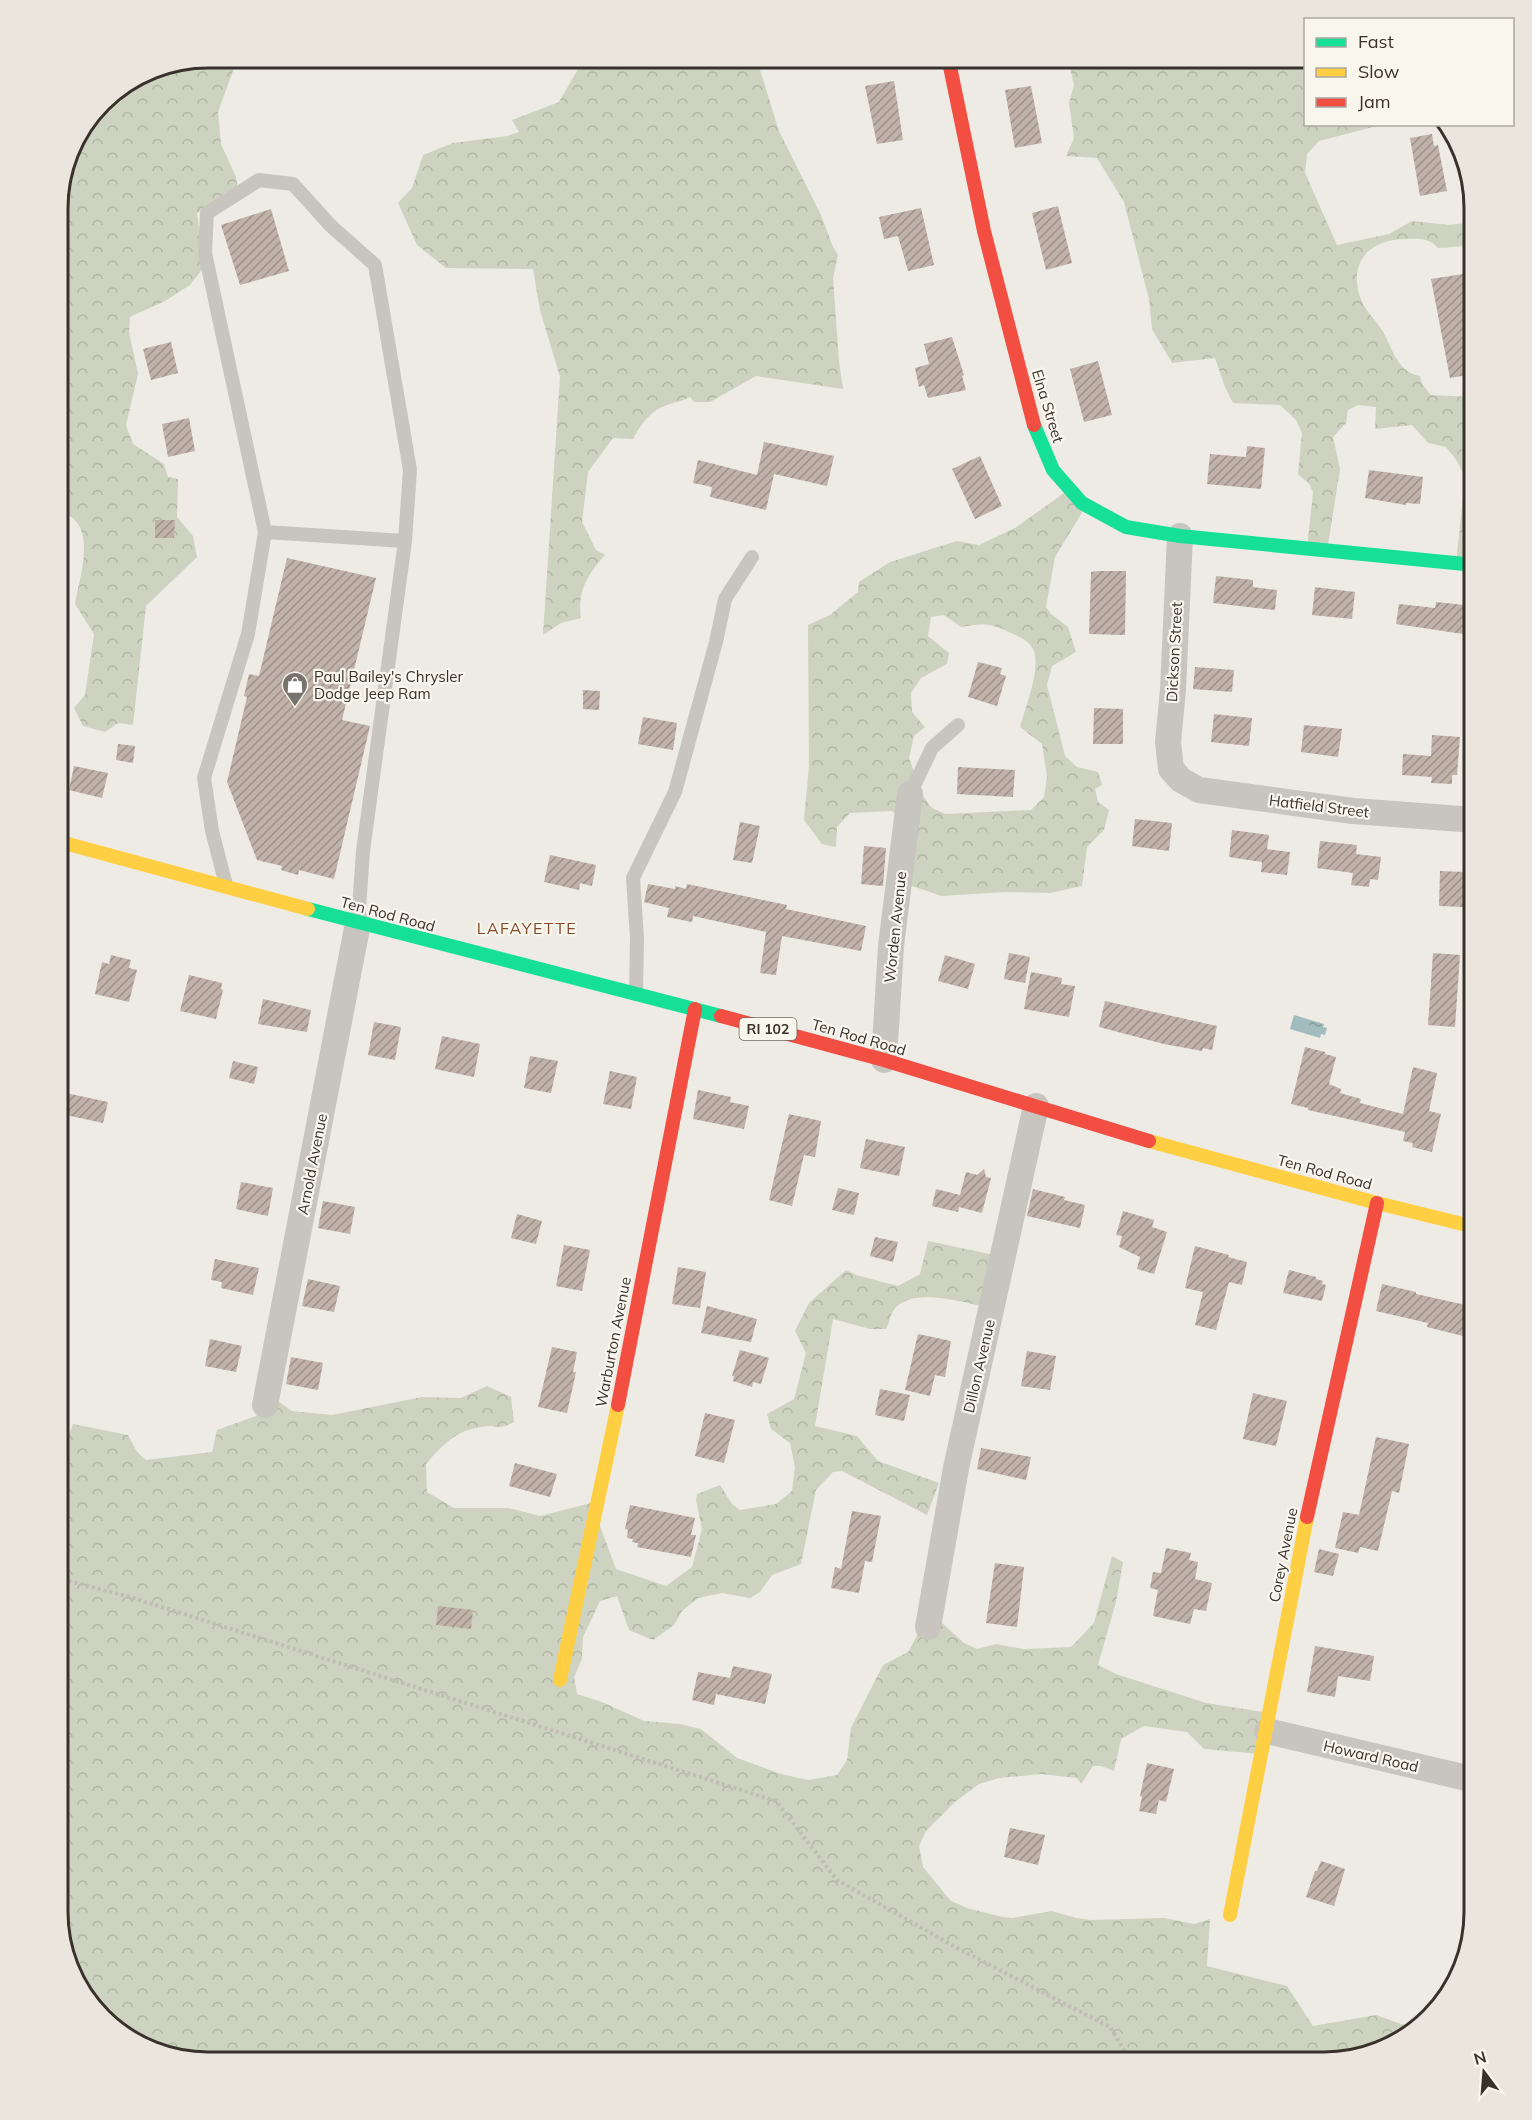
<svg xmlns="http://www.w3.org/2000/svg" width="1532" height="2120" font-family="Mulish,sans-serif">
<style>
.forest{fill:url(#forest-crowns);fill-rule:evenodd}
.water{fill:url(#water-ripples)}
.building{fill:url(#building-hatch)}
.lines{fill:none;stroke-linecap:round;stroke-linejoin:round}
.path{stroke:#c1bcb6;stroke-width:4;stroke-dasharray:3 3;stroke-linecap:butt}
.lane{stroke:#c8c4be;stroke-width:14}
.street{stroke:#c8c4be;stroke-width:26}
.fast{stroke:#16e098;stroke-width:14}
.slow{stroke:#ffcf43;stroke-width:14}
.jam{stroke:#f24e42;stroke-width:14}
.labels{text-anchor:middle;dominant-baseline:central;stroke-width:4.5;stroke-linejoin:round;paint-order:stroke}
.shield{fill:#f9f6ee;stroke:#736c66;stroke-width:1.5}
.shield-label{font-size:14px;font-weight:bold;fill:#39312c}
.street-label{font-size:15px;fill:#39312c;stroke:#f9f6ee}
.poi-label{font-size:15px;fill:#39312c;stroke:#f9f6ee;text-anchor:start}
.neighbourhood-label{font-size:16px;letter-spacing:1.5px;fill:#824a2a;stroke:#f9f6ee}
.rim{fill:none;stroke:#39312c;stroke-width:3}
</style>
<defs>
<pattern id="forest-crowns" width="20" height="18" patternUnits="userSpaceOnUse" patternTransform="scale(1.5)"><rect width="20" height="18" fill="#cdd3c0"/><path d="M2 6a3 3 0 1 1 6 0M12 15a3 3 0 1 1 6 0" fill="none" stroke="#b1b6a5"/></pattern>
<pattern id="water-ripples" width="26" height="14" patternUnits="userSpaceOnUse" patternTransform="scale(1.5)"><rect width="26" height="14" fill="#a2bbbe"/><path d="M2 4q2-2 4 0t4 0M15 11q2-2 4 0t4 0" fill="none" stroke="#85999b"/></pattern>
<pattern id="building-hatch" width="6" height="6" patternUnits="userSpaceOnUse" patternTransform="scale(1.5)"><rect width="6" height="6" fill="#c0b2a8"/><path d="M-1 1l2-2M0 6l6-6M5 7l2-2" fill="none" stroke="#9d9189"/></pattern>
</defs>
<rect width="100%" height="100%" fill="#eeebe5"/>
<path class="forest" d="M207 57H238L218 112 221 144 236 177 239 197 197 213 201 245 208 262 190 285 165 301 130 317 129 332 138 374 126 425 133 444 164 464 168 477 178 479 177 517 193 536 197 557 146 606 133 725 118 723 105 732 83 726 74 708 85 695 94 634 75 604C80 574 100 520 57 511V197L72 141 108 95 150 68Z
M585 57H756L779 131 821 215 833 247 838 255 833 278 839 361 843 389 756 376 710 402H694L690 397C683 401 675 402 667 405 651 410 640 425 633 439L613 438 588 472 582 522 596 550 605 555C588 574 577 591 581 618L561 623 543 635 560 377 540 310 533 269 446 268 417 245 398 203 412 188 423 155 453 143 507 136 519 132 512 120 559 102Z
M1085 57H1305L1306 124 1374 125 1373 127 1319 141 1307 154 1305 173 1337 245 1389 234 1412 221 1449 225 1475 222V245L1438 248C1429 237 1416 239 1404 239 1366 240 1347 266 1362 302 1367 313 1377 321 1383 332 1393 349 1397 372 1420 376L1422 384 1431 395 1475 397V572L1456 564 1465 478 1457 461 1446 447 1428 443 1412 425 1375 429 1376 407 1358 405 1348 410 1346 423 1333 437 1340 469 1327 551 1307 549 1313 492 1309 484 1298 474 1302 433 1296 420 1280 405 1233 403 1225 387 1215 358 1172 363 1152 329 1149 299 1124 202 1097 158 1066 156 1074 138 1069 103 1074 85 1069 63Z
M1067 491 1086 506 1055 557 1046 607 1051 614 1068 627 1076 652 1052 666 1047 685 1065 756 1077 767 1098 772 1102 785 1095 789 1098 802 1109 810 1104 830 1087 847 1082 886 1050 893 1005 892 942 896 906 884 907 825 892 811 850 813 837 827 836 847 822 844 804 820 809 765 808 625 830 615 858 592 859 582 890 562 957 541 979 545 1015 528ZM944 615 961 627C982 623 991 623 1011 633 1020 637 1028 640 1033 649 1042 667 1025 708 1020 727L1042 744 1047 776 1044 797 1031 810 945 814 932 808 923 796 909 758 914 736 925 727 912 712 911 693 921 678 947 664 949 653 928 636 931 617Z
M928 1241 999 1256 990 1308C965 1303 910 1285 893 1311 890 1316 889 1324 886 1329H870L833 1319 815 1426 857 1436 878 1461 939 1483 927 1515 842 1471 833 1472 816 1490 801 1564 772 1575 760 1592 750 1598 722 1593 698 1598 682 1611 674 1625 653 1640 629 1630 617 1596 600 1601 583 1637 582 1659 574 1677 577 1694 602 1702 644 1721 680 1724 701 1729 737 1758 781 1774 808 1780 837 1775 847 1760 851 1728 883 1665 908 1652 930 1612 964 1643 977 1649 996 1644 1024 1649 1071 1647 1094 1623 1112 1556 1123 1562 1116 1602 1098 1665 1116 1674 1206 1703 1269 1713 1259 1754 1204 1749 1187 1732 1144 1726 1121 1739 1114 1771 1101 1766H1093L1081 1784 1077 1778 1041 1774 999 1778 979 1784 955 1802 926 1831 919 1846 923 1867 951 1901 967 1908 1003 1917 1012 1918 1052 1911 1076 1918 1091 1920 1164 1918 1194 1924 1210 1919 1207 1966 1287 1986 1313 2026 1376 2015 1404 2025 1410 2032 1400 2043 1325 2063H198L132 2043 77 1988 57 1913V1447L66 1442 73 1424 128 1435 137 1452 146 1460 212 1452 217 1430 256 1416 268 1394 292 1411 332 1415 422 1397 461 1398 487 1386 511 1397 514 1422C510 1424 504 1427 500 1427 497 1428 494 1426 491 1426 458 1428 446 1441 426 1464L427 1492 454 1508H509L540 1516 595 1502 596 1515 616 1569 666 1586 692 1567 702 1529 696 1500 697 1494 720 1485 732 1504 740 1510 776 1504 792 1491 795 1467 790 1443 771 1429 767 1414 794 1399 806 1353 795 1331 809 1303 846 1270 856 1275 898 1286 920 1274Z"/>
<path class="water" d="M1294 1015 1324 1024 1323 1027 1327 1028 1325 1035 1321 1034 1320 1038 1290 1029Z"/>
<path class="building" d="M894 81 903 140 877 144 865 86Z
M1031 86 1042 143 1015 148 1005 90Z
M1432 134 1434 146 1438 145 1447 191 1420 196 1410 138Z
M1058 206 1072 263 1046 270 1032 213Z
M921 208 934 265 908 271 898 236 884 239 879 217Z
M271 209 289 271 240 285 221 225Z
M1463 274 1467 295 1463 296 1471 341 1467 342 1473 374 1450 378 1431 279Z
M952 337 964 375 962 376 966 390 928 398 924 385 919 387 915 368 929 364 924 344Z
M171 342 178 373 151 380 143 349Z
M1098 361 1112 415 1084 422 1070 369Z
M189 418 195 451 168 457 162 424Z
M764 442 834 456 827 486 774 474 766 510 710 497 712 487 693 483 698 460 757 475Z
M1247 446 1265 448 1261 489 1207 484 1210 454 1246 457Z
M980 456 1002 506 975 519 952 469Z
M1369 470 1423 477 1420 504 1406 503V505L1365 498Z
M155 520H175L174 538H155Z
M287 558 376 578 342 720 370 726 334 879 299 870 298 875 281 870 282 866 257 860 227 782 247 697 244 696 249 674 259 676Z
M1098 571H1126L1125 635 1089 634 1091 572Z
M1216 576 1253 580V587L1277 590 1275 610 1213 603Z
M1315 587 1355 592 1352 619 1312 615Z
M1436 602 1474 606 1470 635 1396 624 1399 604 1435 608Z
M978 662 1002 668 1000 674 1006 676 997 706 968 697Z
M1195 667 1234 670 1232 692 1193 689Z
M583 690 600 691 599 710 583 709Z
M1094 708 1123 709V744H1093Z
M1214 714 1252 718 1249 746 1211 742Z
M643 717 677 723 673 750 638 744Z
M1304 725 1342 729 1338 757 1301 752Z
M1432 735 1460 737 1457 775H1452V784L1431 783 1432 777 1402 775 1403 754 1431 756Z
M118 744 135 746 133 763 116 760Z
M74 766 108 773 102 798 69 790Z
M958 767 1015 770 1013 797 957 794Z
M1135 819 1172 823 1169 851 1132 846Z
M740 822 760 826 752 863 733 860Z
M1232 830 1269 835 1267 849 1290 852 1287 875 1261 872 1262 862 1229 857Z
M1320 841 1357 845 1356 854 1381 857 1378 880 1370 879 1369 887 1351 885 1353 873 1317 868Z
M864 846 886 848 883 886 861 884Z
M550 855 596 865 592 886 580 883 579 890 544 882Z
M1440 871 1465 872 1464 907 1439 906Z
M648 884 675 889V886L686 889 687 884 787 905 786 909 866 926 861 951 782 936 776 975 760 973 766 932 693 916 692 922 667 917 669 908 644 902Z
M1009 953 1030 957 1025 983 1004 979Z
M1433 953 1460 955 1455 1027 1428 1025Z
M111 955 131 960 129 968 137 970 129 1002 95 994 102 962 109 964Z
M945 955 975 964 968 989 938 981Z
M1031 972 1062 978 1061 984 1075 986 1069 1017 1024 1009Z
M189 975 222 983 221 989 223 990 216 1019 180 1011Z
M263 999 311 1010 307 1032 258 1024Z
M1105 1001 1217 1026 1212 1050 1203 1048 1202 1051 1164 1044 1099 1027Z
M374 1022 401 1027 395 1060 368 1055Z
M442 1036 480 1044 474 1077 435 1069Z
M1305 1047 1325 1052V1054L1336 1057 1329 1084 1341 1089 1340 1093 1361 1099 1360 1103 1403 1114 1413 1067 1437 1073 1429 1111 1441 1114 1432 1152 1412 1147 1413 1143 1403 1141 1405 1132 1308 1110V1108L1291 1104Z
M530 1056 558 1061 551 1093 524 1088Z
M233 1061 258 1067 254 1084 229 1078Z
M610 1071 637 1077 631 1109 603 1104Z
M698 1090 731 1097 730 1102 749 1106 744 1129 693 1119Z
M61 1092 108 1102 103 1123 57 1113Z
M789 1114 821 1121 815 1157 804 1155 792 1206 769 1200Z
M866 1139 905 1147 899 1176 860 1168Z
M984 1169 986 1177 991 1178 982 1213 959 1207 958 1212 932 1206 936 1189 960 1195 966 1172 977 1175Z
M241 1182 273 1188 268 1216 236 1209Z
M838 1188 859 1193 854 1215 832 1210Z
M1033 1189 1065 1197 1064 1200 1085 1205 1080 1228 1027 1216Z
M323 1201 355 1207 350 1234 318 1228Z
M1123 1211 1154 1220 1152 1227 1167 1232 1154 1274 1137 1269 1140 1257 1119 1247 1122 1236 1116 1235Z
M517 1214 542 1221 536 1244 511 1238Z
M875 1237 898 1242 893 1262 870 1256Z
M564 1245 590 1250 582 1291 556 1286Z
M1195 1246 1229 1255 1228 1257 1247 1262 1242 1285 1229 1282 1216 1330 1195 1325 1203 1292 1185 1288Z
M215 1259 259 1268 253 1295 221 1288 222 1282 211 1280Z
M678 1267 706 1272 700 1308 672 1304Z
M1289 1270 1316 1277V1279L1323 1281 1322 1284 1326 1285 1322 1301 1283 1293Z
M308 1279 340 1286 334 1312 302 1306Z
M1382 1284 1416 1292V1294L1475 1307V1339L1427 1327 1428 1323 1376 1311Z
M707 1306 757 1319 751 1342 701 1333Z
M918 1334 951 1341 945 1377 935 1375 930 1396 905 1390Z
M210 1339 242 1346 236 1372 205 1366Z
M552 1347 577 1352 573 1372H576L567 1413 538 1407Z
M740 1350 769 1358 761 1384 753 1382 752 1387 733 1381 734 1376H732Z
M1027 1351 1056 1356 1050 1390 1021 1386Z
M291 1357 323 1363 318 1390 286 1384Z
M880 1389 910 1395 904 1421 875 1415Z
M1253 1393 1287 1401 1276 1446 1243 1439Z
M705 1413 735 1420 724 1463 695 1456Z
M1376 1437 1409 1444 1399 1493 1392 1491 1378 1551 1360 1547 1358 1553 1335 1548 1343 1512 1359 1515Z
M981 1448 1031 1457 1026 1480 977 1469Z
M515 1463 557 1474 550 1497 509 1486Z
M630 1505 695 1518 691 1535H696L691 1557 637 1547 638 1543 632 1542 633 1539 627 1538 628 1530 625 1529Z
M852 1511 881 1516 872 1562 865 1561 859 1593 831 1588 835 1567 841 1569Z
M1166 1548 1191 1553 1189 1560 1198 1562 1195 1579 1212 1583 1206 1611 1194 1609 1190 1624 1153 1616 1158 1590 1150 1588 1153 1572 1161 1573Z
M1319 1549 1339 1554 1333 1576 1314 1572Z
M995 1563 1024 1567 1017 1627 986 1623Z
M438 1606 473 1610 471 1629 436 1625Z
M1315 1646 1374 1656 1370 1681 1338 1676 1335 1697 1307 1692Z
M733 1666 772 1674 765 1704 716 1694 714 1705 692 1700 698 1672 730 1678Z
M1147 1763 1174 1769 1166 1802 1159 1800 1156 1814 1139 1811 1142 1797 1140 1796Z
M1010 1828 1045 1835 1038 1865 1004 1857Z
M1321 1861 1345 1869 1334 1906 1306 1897 1315 1871H1317Z"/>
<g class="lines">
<path class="path" d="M57 1578 130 1597 776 1801 837 1880 959 1949 1110 2027 1132 2063"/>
<path class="lane" d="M265 532 405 541
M910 794 932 748 958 725
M226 885 212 831 204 778 248 634 265 532 205 253 207 213 259 180 293 184 331 226 375 265 410 470 405 541 363 851 358 923
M636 994 637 938 633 878 675 792 716 642 725 599 752 557"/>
<path class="street" d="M1180 536 1173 690 1168 742 1171 769 1181 780 1199 790 1353 811 1475 820
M884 1060 891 946 910 794
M265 1405 358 923
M928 1627 956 1468 1036 1106
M1267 1731 1475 1780"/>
<path class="fast" d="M1034 425 1053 470 1082 503 1126 527 1180 536 1475 565
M308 909 721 1016"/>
<path class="slow" d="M57 841 308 909
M1149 1141 1377 1203 1475 1227
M560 1680 618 1405
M1230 1915 1307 1517"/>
<path class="jam" d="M948 57 984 231 1034 425
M721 1016 884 1060 1149 1141
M618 1405 695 1009
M1307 1517 1377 1203"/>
</g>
<defs>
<symbol id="shop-pin" viewBox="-11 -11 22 30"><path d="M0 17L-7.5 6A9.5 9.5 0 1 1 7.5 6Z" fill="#78726d" stroke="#f9f6ee"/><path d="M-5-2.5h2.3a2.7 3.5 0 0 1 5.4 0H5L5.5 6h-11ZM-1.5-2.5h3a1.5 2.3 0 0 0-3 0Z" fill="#fff"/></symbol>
</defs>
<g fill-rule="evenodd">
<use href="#shop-pin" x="280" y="670" width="30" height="40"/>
</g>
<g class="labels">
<rect class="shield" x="739.5" y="1018" width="57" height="22" rx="4.5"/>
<g class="shield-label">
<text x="768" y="1029">RI 102</text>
</g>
<g class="street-label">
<text transform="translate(1048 406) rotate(73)">Elna Street</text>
<text transform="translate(1174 652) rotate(-87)">Dickson Street</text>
<text transform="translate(1319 806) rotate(7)">Hatfield Street</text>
<text transform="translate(388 914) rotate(15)">Ten Rod Road</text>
<text transform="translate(895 927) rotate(-84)">Worden Avenue</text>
<text transform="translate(859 1037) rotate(16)">Ten Rod Road</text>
<text transform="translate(312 1164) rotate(-79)">Arnold Avenue</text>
<text transform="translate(1325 1172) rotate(15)">Ten Rod Road</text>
<text transform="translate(613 1342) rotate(-79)">Warburton Avenue</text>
<text transform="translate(979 1366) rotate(-77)">Dillon Avenue</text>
<text transform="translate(1283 1555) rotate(-79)">Corey Avenue</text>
<text transform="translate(1371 1756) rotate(13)">Howard Road</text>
</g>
<g class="poi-label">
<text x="314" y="676">Paul Bailey's Chrysler<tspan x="314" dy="17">Dodge Jeep Ram</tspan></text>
</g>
<g class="neighbourhood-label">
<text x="527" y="928">LAFAYETTE</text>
</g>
</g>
<path d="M0 0H1532V2120H0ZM208 68H1324A140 140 0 0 1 1464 208V1912A140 140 0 0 1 1324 2052H208A140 140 0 0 1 68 1912V208A140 140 0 0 1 208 68Z" fill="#eae6de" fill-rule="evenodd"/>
<path class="rim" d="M208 68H1324A140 140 0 0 1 1464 208V1912A140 140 0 0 1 1324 2052H208A140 140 0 0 1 68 1912V208A140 140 0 0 1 208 68Z"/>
<rect x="1304" y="18" width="210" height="108" fill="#f9f6ee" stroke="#aca7a0" stroke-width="1.5"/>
<rect x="1316" y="38" width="30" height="9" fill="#16e098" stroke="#aca7a0" stroke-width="1.5"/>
<text x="1358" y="48" font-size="18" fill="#39312c">Fast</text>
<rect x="1316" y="68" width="30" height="9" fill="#ffcf43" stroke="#aca7a0" stroke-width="1.5"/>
<text x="1358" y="78" font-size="18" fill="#39312c">Slow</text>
<rect x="1316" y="98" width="30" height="9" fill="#f24e42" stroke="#aca7a0" stroke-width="1.5"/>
<text x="1358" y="108" font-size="18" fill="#39312c">Jam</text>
<g transform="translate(1484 2072) rotate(344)" stroke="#f9f6ee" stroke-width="4.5" paint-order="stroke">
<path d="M0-4.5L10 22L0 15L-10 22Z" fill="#39312c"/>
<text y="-9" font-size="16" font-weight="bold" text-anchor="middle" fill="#39312c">N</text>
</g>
</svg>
